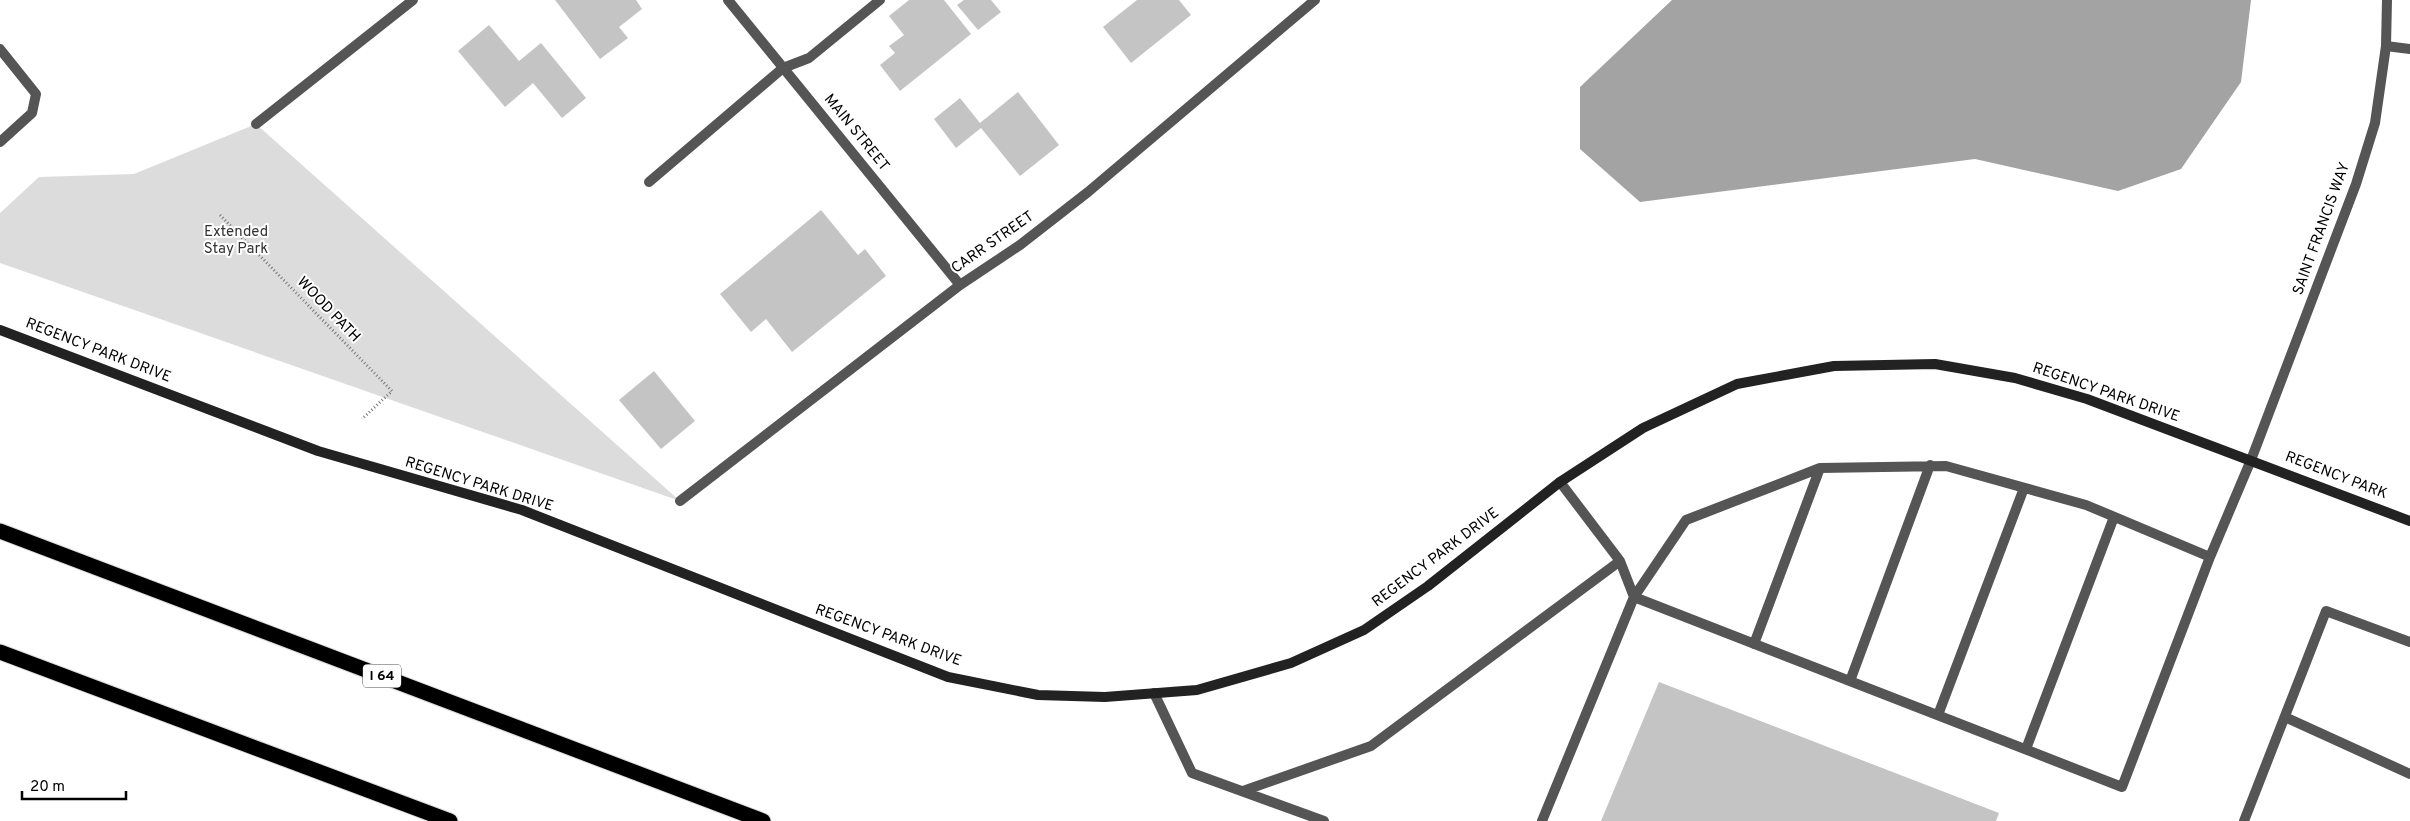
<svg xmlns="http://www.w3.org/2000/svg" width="2410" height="821" font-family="Overpass,sans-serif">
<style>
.green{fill:#dcdcdc}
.water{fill:#a3a3a3}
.building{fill:#c4c4c4}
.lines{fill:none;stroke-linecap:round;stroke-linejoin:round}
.highway-casing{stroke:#dbdbdb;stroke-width:17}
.path{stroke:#777;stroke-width:3;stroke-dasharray:1 2.5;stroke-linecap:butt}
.lane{stroke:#555;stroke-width:10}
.street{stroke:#555;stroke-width:10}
.secondary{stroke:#222;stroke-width:10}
.highway{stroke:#000;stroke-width:15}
.labels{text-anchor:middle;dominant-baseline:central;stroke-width:4;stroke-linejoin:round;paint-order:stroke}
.shield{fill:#fff;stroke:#4c4c4c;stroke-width:1}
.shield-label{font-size:14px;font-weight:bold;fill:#000}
.street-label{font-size:15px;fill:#000;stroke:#fff}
.park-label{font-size:15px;fill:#333;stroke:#fff}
</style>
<rect width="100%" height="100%" fill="#fff"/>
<path class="green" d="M256 124 680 501 0 263V213L39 177 134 174Z"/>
<path class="water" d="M1672 0H2251L2241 82 2181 169 2118 191 1975 159 1640 202 1580 149V87Z"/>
<path class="building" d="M555 0H636L642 9 619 27 628 38 600 59Z
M909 0H944L971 34 900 91 880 65 895 53 889 46 904 35 889 16Z
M964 0H991L1001 12 978 30 957 5Z
M1137 0H1179L1191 15 1131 63 1103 27Z
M489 25 519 61 541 43 586 98 562 118 533 83 505 107 458 51Z
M1018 92 1059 145 1020 176 981 128 956 148 934 119 960 98 980 123Z
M821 210 858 255 865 249 886 276 792 352 766 319 751 332 720 294Z
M654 371 695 421 661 449 619 400Z
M1659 682 1999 813 1996 821H1601Z"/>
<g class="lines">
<defs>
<path id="highway" d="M0 531 763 821
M0 652 450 821"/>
</defs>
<use href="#highway" class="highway-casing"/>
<path class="path" d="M220 215 392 391 362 419"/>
<path class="lane" d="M2386 46 2410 49
M0 49 36 94 32 113 0 142
M649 182 783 68 809 58 880 0
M2210 557 2122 787 1634 597 1686 520 1820 468 1946 466 2086 505 2210 557 2251 460
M1754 644 1820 468
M1850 681 1930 465
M1154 693 1192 773 1324 821
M1938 715 2024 488
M2285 717 2410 774
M2026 749 2114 517
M1243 791 1371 746 1620 561
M1542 821 1634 597 1620 561 1560 482
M2244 821 2326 611 2410 642"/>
<path class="street" d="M728 0 960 285
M256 124 413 0
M2251 460 2356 184 2375 123 2386 46 2387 0
M680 501 960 285 1020 245 1088 192 1315 0"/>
<path class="secondary" d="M0 330 318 451 522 510 948 677 1038 695 1105 697 1197 690 1291 663 1364 630 1428 586 1560 482 1643 428 1737 384 1834 366 1935 364 2015 378 2087 399 2410 521"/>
<use href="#highway" class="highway"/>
</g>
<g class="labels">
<rect class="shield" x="363" y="664.5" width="38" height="23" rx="4"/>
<g class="shield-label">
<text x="382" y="676">I 64</text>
</g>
<g class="street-label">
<text transform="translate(856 133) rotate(51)">MAIN STREET</text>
<text transform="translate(2322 229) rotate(-70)">SAINT FRANCIS WAY</text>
<text transform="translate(993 243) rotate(-35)">CARR STREET</text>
<text transform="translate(328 310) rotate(46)">WOOD PATH</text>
<text transform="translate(98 351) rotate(21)">REGENCY PARK DRIVE</text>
<text transform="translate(2106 393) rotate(19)">REGENCY PARK DRIVE</text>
<text transform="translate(2336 476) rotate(21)">REGENCY PARK</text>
<text transform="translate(479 485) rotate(17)">REGENCY PARK DRIVE</text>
<text transform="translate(1436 558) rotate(-37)">REGENCY PARK DRIVE</text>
<text transform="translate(888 636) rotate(20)">REGENCY PARK DRIVE</text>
</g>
<g class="park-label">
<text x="236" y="232">Extended<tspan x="236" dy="17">Stay Park</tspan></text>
</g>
</g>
<path d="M22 791v8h104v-8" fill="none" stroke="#000000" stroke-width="2.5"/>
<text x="30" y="791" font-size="15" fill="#000000" stroke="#ffffff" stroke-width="4" paint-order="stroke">20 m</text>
</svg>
